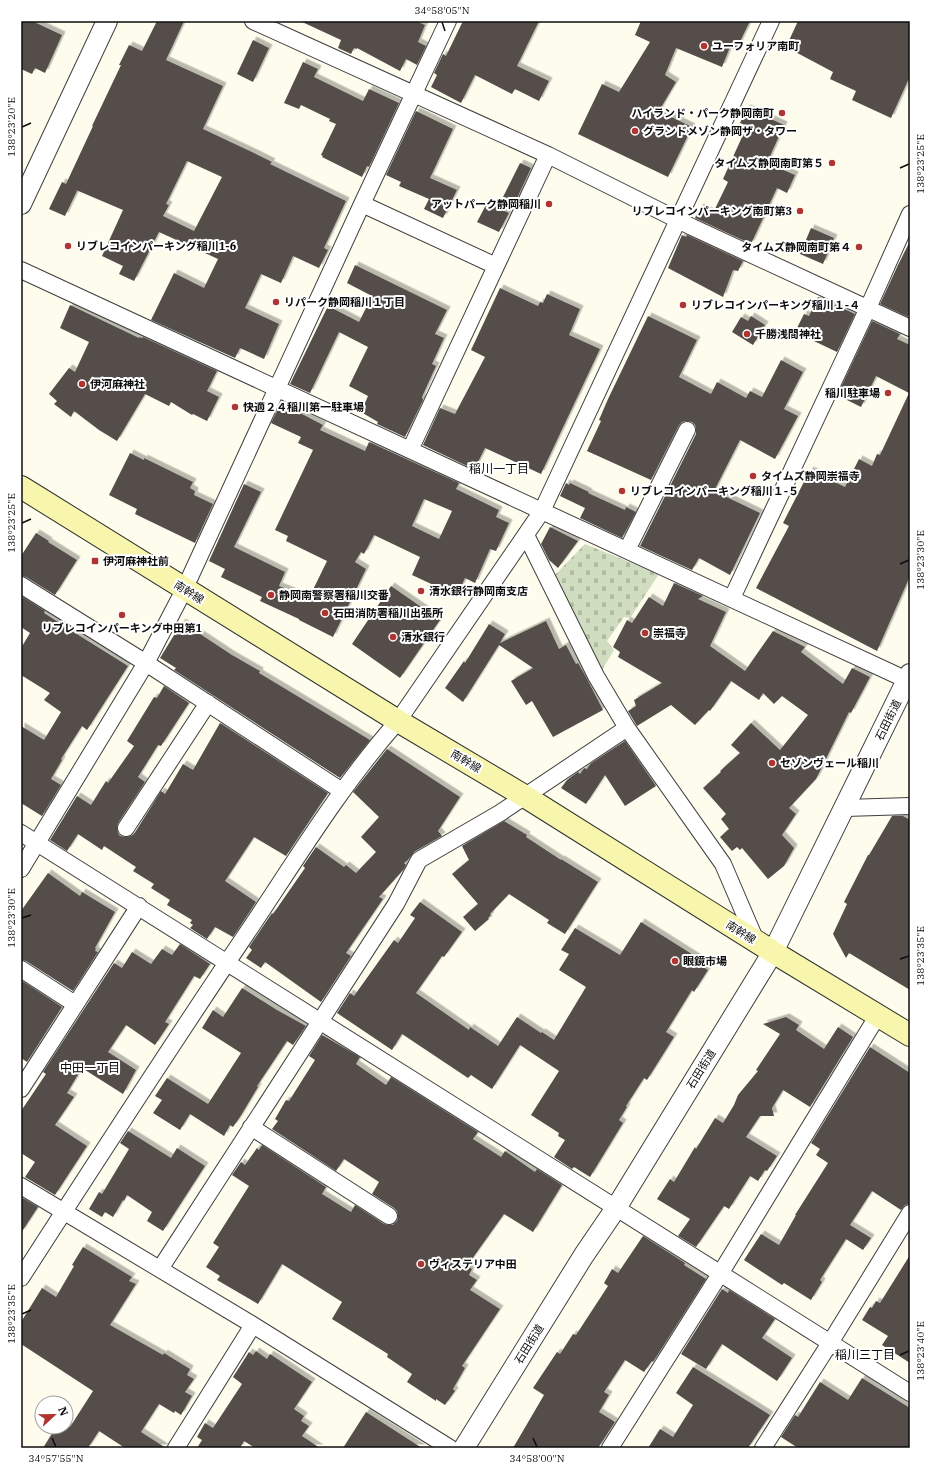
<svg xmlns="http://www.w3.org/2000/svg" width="931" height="1469" font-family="'IBM Plex Serif','Noto Sans JP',serif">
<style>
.cemetery{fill:url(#cemetery-stones)}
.building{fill:#544e49;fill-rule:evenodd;filter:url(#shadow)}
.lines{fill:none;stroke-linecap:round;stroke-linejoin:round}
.minor-casing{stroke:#3f3f3f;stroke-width:18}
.tertiary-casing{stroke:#3f3f3f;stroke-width:22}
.secondary-casing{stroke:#2e2e2e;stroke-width:24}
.minor{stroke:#fff;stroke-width:16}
.tertiary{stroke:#fff;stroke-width:20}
.secondary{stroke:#f8f6ad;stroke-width:22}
.ticks{fill:none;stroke:#0c0c0c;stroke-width:1.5}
.poi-dot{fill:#b03430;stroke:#fff;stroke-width:1.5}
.labels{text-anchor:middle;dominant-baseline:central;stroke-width:4;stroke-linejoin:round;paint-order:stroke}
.poi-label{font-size:11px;font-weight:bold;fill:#0c0c0c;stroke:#fff;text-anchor:start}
.street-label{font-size:11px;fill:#0c0c0c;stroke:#fff}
.neighbourhood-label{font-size:12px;fill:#0c0c0c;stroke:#fff}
.neatline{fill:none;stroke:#0c0c0c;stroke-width:1.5}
.ticks-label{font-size:10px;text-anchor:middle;fill:#0c0c0c}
</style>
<defs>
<pattern id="cemetery-stones" width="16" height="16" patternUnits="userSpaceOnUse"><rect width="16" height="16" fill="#d1ddc0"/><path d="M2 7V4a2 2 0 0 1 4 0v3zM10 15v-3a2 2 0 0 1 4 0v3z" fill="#b2bca4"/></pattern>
<filter id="shadow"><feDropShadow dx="3.5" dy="-3.5" stdDeviation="0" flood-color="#0004"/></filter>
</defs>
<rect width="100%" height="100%" fill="#fdfced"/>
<path class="cemetery" d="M585 544 659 574 630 618 624 617 607 641 614 650 602 670 594 659 554 576Z"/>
<path class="building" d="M21 21H32L62 35 45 73 35 68 32 74 21 69Z
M157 21H184L166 60 223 86 203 129 254 153 272 162 270 164 346 201 324 248 328 250 319 268 293 256 281 283 261 274 245 308 279 324 264 359 240 348 235 358 151 320 174 273 204 288 218 259 159 232 134 281 119 274 123 266 102 256 123 210 76 190 77 191 65 216 49 209 62 182 66 184 93 126H92L121 65H119L129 45 142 51ZM187 161 222 177 194 231 163 216 169 205 166 204Z
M300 21H416L425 25 418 42 426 46 417 65 406 59 400 71 357 48V49L354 48 351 54 338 48 341 40Z
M463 21H539L517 66 549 81 539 101 515 89 512 94 475 75 461 103 431 87 437 75 434 73 443 54 446 56Z
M641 21H750L736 50 730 47 722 67 676 48 665 75 676 82 659 111 692 127 668 177 578 134 602 84 619 92 650 42 635 35Z
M798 21H910V76L891 118 852 100 856 91 830 79 833 72 786 47Z
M253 40 269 48 253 82 237 74Z
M303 62 318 69 314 77 363 101 369 89 399 103 369 167 367 166 362 177 322 157 323 156 321 155 336 124 329 121 330 119 301 105 299 109 284 103Z
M747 108 784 125 767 163 795 175 787 193 777 188 751 244 695 218 700 207 713 213 728 182 723 179 747 126 740 123Z
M416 111 453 129 430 178 457 190 443 218 424 209 429 199 399 186 401 182 386 175Z
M520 163 531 168 513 207 501 201Z
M487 203 509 213 499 232 477 222Z
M811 228 834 238 823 264 800 254Z
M682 235 686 237 687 235 743 261 738 271 733 270 723 297 668 268Z
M910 241V313L908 317 880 304 898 265Z
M355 265 447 310 435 334 444 338 432 364 436 366 422 397 423 400 405 437 377 424 378 422 361 412 368 396 349 386 368 347 339 332 310 393 290 384 328 306 359 322 372 296 347 283Z
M500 288 538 306 540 302 543 303 547 294 580 309 569 335 600 349 541 474 485 448 476 466 468 462 467 466 423 445 440 408 455 414 485 357 471 350Z
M818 297 855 314 837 352 795 332 804 314 809 316Z
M70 305 139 338V337L142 338 143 337 217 371 207 391 219 397 207 421 193 414 192 415 171 402 169 406 145 394 117 441 99 430 74 411 71 417 54 404 57 401 49 394 69 368 75 372 89 342 60 328Z
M648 316 697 340 679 377 711 394 717 382 746 398 750 391 762 397 781 360 803 372 784 409 798 416 775 459 740 440 714 491 760 513 730 575 699 558 692 570 640 546 696 434V429L695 425 692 422 686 421 682 422 679 425 651 480 587 451 601 421 599 420 608 399Z
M751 316 765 325 753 345 732 332 741 317 748 321Z
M872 321 900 334 897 339 910 345V576L877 651 756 588 789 526 783 523 810 470 845 487 859 459 872 466 877 454 880 455 909 393 876 376 861 407 841 397 845 389 841 387Z
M282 401 302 410 300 413 323 425 320 430 365 451 369 442 459 483 456 489 499 510 496 517 509 523 496 551 490 549 475 583 465 578 457 596 412 575 420 557 374 535 364 554 361 552 355 562 366 569 333 637 299 620V619L260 601 262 597 221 577 225 569 209 561 244 484 261 492 234 547 285 572 279 586 309 598 327 561 286 541 288 536 275 530 313 450 298 443 301 437 271 423ZM424 499 452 511 439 539 412 526Z
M130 453 144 460V458L193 482 190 488 195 491 194 495 213 504 195 543 135 514 137 509 109 495Z
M566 483 569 485 570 483 589 492 588 493 625 510 626 507 636 512 622 538 580 518 585 508 560 496Z
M550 527 578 541 558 568 549 560 541 544Z
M36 533 49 541 48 542 77 560 55 595 26 577 21 576V556Z
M674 583 703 596 698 599 726 612 710 646 745 671 773 631 805 647 801 652 843 684 852 668 870 677 851 713 849 712 816 779 789 808 796 814 782 835 794 848 784 866 768 879 742 848 740 850 737 847 732 851 720 837 729 829 721 819 726 814 703 788 721 772 720 771 740 753 731 745 751 723 780 750 808 715 782 696 774 704 763 693 759 700 731 681 710 711 709 710 695 725 671 705 637 726 628 711 636 706 634 700 662 683 618 657 620 652 613 647 627 620 632 623 649 597 663 606Z
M391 586 440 620 400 678 352 644Z
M23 597 45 611 44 613 80 636 128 666 87 730 82 726 61 759 62 760 51 779 61 785 42 816 21 803V726L44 740 61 712 44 700 50 693 21 675V648L30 633 21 627V600Z
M546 621 559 649 566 645 576 664 578 663 585 675 603 710 553 737 532 701 526 705 511 681 533 668 499 645 463 702 445 688 464 661 465 663 489 624 505 634 500 643Z
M182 622 232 655 260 671 259 673 284 688 370 740 340 778 174 670 176 668 160 658Z
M164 686 189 703 161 746 158 745 138 777 145 782 118 823 117 828 118 833 120 836 126 837 131 836 134 834 161 791 165 794 183 764 193 770 220 723 328 793 286 856 254 837 225 881 256 902 233 937 215 927 207 939 190 928 193 925 190 923 192 920 167 905 170 900 151 888 154 884 133 871 136 867 104 846 102 850 78 834 67 851 50 840 77 796 91 805 106 781 108 783 134 746 127 741 154 697 157 698Z
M625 741 656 786 625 806 605 775 586 804 561 788 567 780 578 772 580 774 584 768 587 769 590 764Z
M387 749 460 797 438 831 442 836 414 852 408 860 404 863 406 865 404 869 379 897 383 899 346 953 351 956 321 1002 265 962 261 968 246 958 252 950 249 947 272 913 273 914 305 868 303 866 316 847 344 867 346 865 356 873 376 852 361 837 379 817 353 792Z
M892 816H903L910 820V990L849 953 846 958 833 934 847 904 844 902 868 855H869Z
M504 821 527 835 526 837 561 860V859L598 882 565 934 547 923 549 920 509 894 490 914 491 915 488 918 489 919 475 931 463 917 478 904 452 874 469 860 462 846Z
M48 873 80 896 82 892 115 912 95 948 96 949 95 951 98 952 73 991 26 961 21 960V911Z
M420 902 462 932 444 957 442 956 416 993 469 1030 470 1027 498 1046 517 1017 541 1033 542 1032 554 1040 586 987 559 970 569 954 561 950 575 928 620 955 641 922 706 963 703 967 708 970 694 992 692 990 666 1032 674 1037 647 1080 644 1078 626 1106 627 1107 619 1120 623 1123 590 1177 574 1167 572 1169 554 1157 565 1140 558 1136 559 1133 531 1115 559 1071 520 1045 492 1089 471 1075 468 1078 402 1034 392 1050 337 1013 350 993 354 996 394 940 398 943 415 918 410 915Z
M180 944 210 964 200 979 194 976 165 1022 169 1024 155 1045 126 1025 108 1052 136 1070 123 1094 82 1068 67 1093 74 1097 55 1125 87 1146 55 1195 25 1177 35 1162 21 1153V1111L46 1074 43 1072 114 963 122 968 132 952 151 964 162 949 172 955Z
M21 980 62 1007 27 1062 21 1058Z
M242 988 277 1010 306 1026 293 1045 287 1041 257 1086 258 1087 240 1117 233 1127 230 1125 224 1136 190 1114 180 1130 153 1113 162 1100 155 1096 167 1078 208 1104 241 1053 202 1028 213 1010 223 1017Z
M786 1017 799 1025 796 1030 824 1049 838 1027 853 1037 810 1107 783 1090 772 1108 774 1116H760L746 1137 777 1156 767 1171 765 1170 758 1181 750 1176 729 1209 724 1206 696 1247 678 1236 690 1219 657 1199 670 1179 674 1182 695 1147 696 1149 715 1118 723 1123 734 1105 738 1095 758 1071 756 1070 780 1034 763 1024Z
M322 1035 360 1057 356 1064 386 1085 391 1077 478 1132 473 1139 501 1157 505 1151 535 1172 537 1169 562 1185 533 1232 504 1214 467 1266 472 1269 469 1275 477 1280 470 1290 500 1309 462 1366 465 1368 453 1389 455 1391 445 1405 436 1399V1401L407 1382 412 1374 387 1357 388 1354 332 1319 342 1302 282 1264 258 1304 217 1280 220 1276 206 1267 219 1247 213 1243 249 1186 232 1175 241 1162 245 1165 257 1148 259 1150 262 1145 326 1187 322 1194 351 1212 355 1205 384 1224 389 1225H393L397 1221 398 1216 397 1211 394 1208 372 1194 379 1182 344 1159 336 1171 272 1129 278 1121 275 1119 286 1100 289 1101 315 1060 309 1056Z
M870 1047 910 1073V1204L905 1205 901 1210 872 1191 850 1225 871 1238 863 1250 846 1239 820 1280 822 1282 811 1300 784 1283 782 1285 744 1260 761 1234 779 1245 796 1215H795L828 1163 816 1155 820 1149 811 1143Z
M128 1131 171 1158 177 1148 205 1166 163 1231 147 1221 152 1212 127 1195 124 1201 123 1200 113 1217 105 1212 102 1217 89 1209 99 1192 102 1194 129 1149 120 1143Z
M21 1197 38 1207 21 1233Z
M643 1236 685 1263 684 1265 706 1279 653 1362 652 1361 644 1372 625 1360 604 1392 609 1395 599 1412 615 1422 598 1448H513L544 1395 533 1388 557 1352 560 1354 573 1334 576 1335 608 1286 604 1283 612 1269 618 1273Z
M83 1247 132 1277 129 1281 136 1284 110 1325 163 1355 164 1353 190 1369 187 1375 194 1379 185 1392 192 1396 181 1415 175 1411 174 1413 159 1404 141 1432 166 1448H125L99 1431 88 1448H43L56 1427H70L93 1391 21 1344V1322L42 1288 56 1297 74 1266 72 1265Z
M910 1255V1363L882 1345 888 1336 862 1320 870 1307 872 1308 876 1301 880 1303Z
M722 1289 728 1293 729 1290 775 1319 762 1338 792 1358 777 1381 722 1344 706 1369 681 1354Z
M256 1351 267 1359 270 1354 312 1382 294 1409 304 1416 301 1421 309 1426 302 1436 320 1448H255L244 1441 240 1448H197L202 1440 197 1437 205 1423 213 1428 242 1384 233 1377 249 1352 253 1355Z
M693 1367 770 1415 748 1448H648L660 1429 673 1437 693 1405 676 1393Z
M862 1378 910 1408V1448H798L781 1437 795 1415 798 1417 820 1382 848 1400Z
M366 1412 422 1448H343Z"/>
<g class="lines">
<defs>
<path id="minor" d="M253 21 548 155 692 227 910 328
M362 204 496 266
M21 270 907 680
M410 450 548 155
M526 535 596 676 627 728 723 864 756 941
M627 550 687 430
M21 585 146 663 342 791
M732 598 868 308 910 214
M845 808 910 806
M126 828 208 703
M21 833 910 1393
M21 869 146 663 184 590 362 204 448 21
M21 969 75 1004
M21 1089 139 906
M251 1127 389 1216
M21 1186 253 1325 450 1448
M160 1269 396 904 419 860 500 813 627 728
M21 1278C97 1160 174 1041 253 924 299 855 343 783 398 721L542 511 771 21
M176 1448 253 1325
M610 1448 720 1274 878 1015
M763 1448 830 1343 910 1213"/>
<path id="tertiary" d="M21 204 107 21
M464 1448 584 1255 616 1208 773 952 910 674"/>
<path id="secondary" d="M21 487 398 721 526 797 773 952 910 1035"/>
</defs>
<use href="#minor" class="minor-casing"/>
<use href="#tertiary" class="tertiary-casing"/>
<use href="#secondary" class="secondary-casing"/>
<use href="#minor" class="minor"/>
<use href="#tertiary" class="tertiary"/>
<use href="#secondary" class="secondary"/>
</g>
<path class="ticks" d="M442 22 445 31M22 127 31 123M900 168 909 164M22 523 31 519M900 564 909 560M22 918 31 915M900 959 909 956M22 1314 31 1310M900 1355 909 1351M52 1438 56 1447M533 1438 537 1447"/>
<g class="poi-dot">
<circle cx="704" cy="46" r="4"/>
<circle cx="782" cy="113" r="4"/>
<circle cx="635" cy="131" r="4"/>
<circle cx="832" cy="163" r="4"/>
<circle cx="549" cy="204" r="4"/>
<circle cx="800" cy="211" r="4"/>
<circle cx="68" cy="246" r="4"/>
<circle cx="859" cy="247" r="4"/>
<circle cx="276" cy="302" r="4"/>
<circle cx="683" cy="305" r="4"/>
<circle cx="747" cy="334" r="4"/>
<circle cx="82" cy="384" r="4"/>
<circle cx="888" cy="393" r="4"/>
<circle cx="235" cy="407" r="4"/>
<circle cx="753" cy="476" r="4"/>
<circle cx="622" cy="491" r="4"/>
<rect x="91" y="557" width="8" height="8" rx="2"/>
<circle cx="421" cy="591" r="4"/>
<circle cx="271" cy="595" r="4"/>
<circle cx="325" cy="613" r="4"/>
<circle cx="122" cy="615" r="4"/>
<circle cx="645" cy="633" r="4"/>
<circle cx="393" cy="637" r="4"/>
<circle cx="772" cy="763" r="4"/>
<circle cx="675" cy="961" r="4"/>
<circle cx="421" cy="1264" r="4"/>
</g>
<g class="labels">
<g class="poi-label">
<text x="712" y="46">ユーフォリア南町</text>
<text x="774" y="113" text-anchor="end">ハイランド・パーク静岡南町</text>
<text x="643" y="131">グランドメゾン静岡ザ・タワー</text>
<text x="824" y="163" text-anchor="end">タイムズ静岡南町第５</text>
<text x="541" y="204" text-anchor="end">アットパーク静岡稲川</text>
<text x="792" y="211" text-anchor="end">リブレコインパーキング南町第3</text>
<text x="76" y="246">リブレコインパーキング稲川1-6</text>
<text x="851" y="247" text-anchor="end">タイムズ静岡南町第４</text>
<text x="284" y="302">リパーク静岡稲川１丁目</text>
<text x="691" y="305">リブレコインパーキング稲川１-４</text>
<text x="755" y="334">千勝浅間神社</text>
<text x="90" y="384">伊河麻神社</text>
<text x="880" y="393" text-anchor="end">稲川駐車場</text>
<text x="243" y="407">快適２４稲川第一駐車場</text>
<text x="761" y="476">タイムズ静岡崇福寺</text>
<text x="630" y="491">リブレコインパーキング稲川１-５</text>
<text x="103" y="561">伊河麻神社前</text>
<text x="429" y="591">清水銀行静岡南支店</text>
<text x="279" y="595">静岡南警察署稲川交番</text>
<text x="333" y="613">石田消防署稲川出張所</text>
<text x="122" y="628" text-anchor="middle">リブレコインパーキング中田第1</text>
<text x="653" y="633">崇福寺</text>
<text x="401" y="637">清水銀行</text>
<text x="780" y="763">セゾンヴェール稲川</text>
<text x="683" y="961">眼鏡市場</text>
<text x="429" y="1264">ヴィステリア中田</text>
</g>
<g class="street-label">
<text transform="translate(189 592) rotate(32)">南幹線</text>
<text transform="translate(888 720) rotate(-64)">石田街道</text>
<text transform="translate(466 761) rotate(31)">南幹線</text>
<text transform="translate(741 932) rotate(32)">南幹線</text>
<text transform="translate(701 1069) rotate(-58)">石田街道</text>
<text transform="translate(529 1344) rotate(-58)">石田街道</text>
</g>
<g class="neighbourhood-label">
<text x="499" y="468">稲川一丁目</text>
<text x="90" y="1067">中田一丁目</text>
<text x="865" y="1354">稲川三丁目</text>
</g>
</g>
<rect width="931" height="1469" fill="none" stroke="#ffffff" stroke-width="44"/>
<g transform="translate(54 1415) rotate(68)"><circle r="19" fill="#ffffff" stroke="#9e9e9e"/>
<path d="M0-3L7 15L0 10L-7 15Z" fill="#b03430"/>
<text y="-6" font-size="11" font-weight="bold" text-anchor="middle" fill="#0c0c0c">N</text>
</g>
<rect x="22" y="22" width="887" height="1425" class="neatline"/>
<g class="ticks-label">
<text x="442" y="14">34°58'05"N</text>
<text transform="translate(11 127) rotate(-90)" y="4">138°23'20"E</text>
<text transform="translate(920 164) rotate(-90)" y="4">138°23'25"E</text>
<text transform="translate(11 523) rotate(-90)" y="4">138°23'25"E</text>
<text transform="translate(920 560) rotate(-90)" y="4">138°23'30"E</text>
<text transform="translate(11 918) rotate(-90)" y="4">138°23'30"E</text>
<text transform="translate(920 956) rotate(-90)" y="4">138°23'35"E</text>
<text transform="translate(11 1314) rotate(-90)" y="4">138°23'35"E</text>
<text transform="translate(920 1351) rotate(-90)" y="4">138°23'40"E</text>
<text x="56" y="1462">34°57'55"N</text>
<text x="537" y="1462">34°58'00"N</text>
</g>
</svg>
